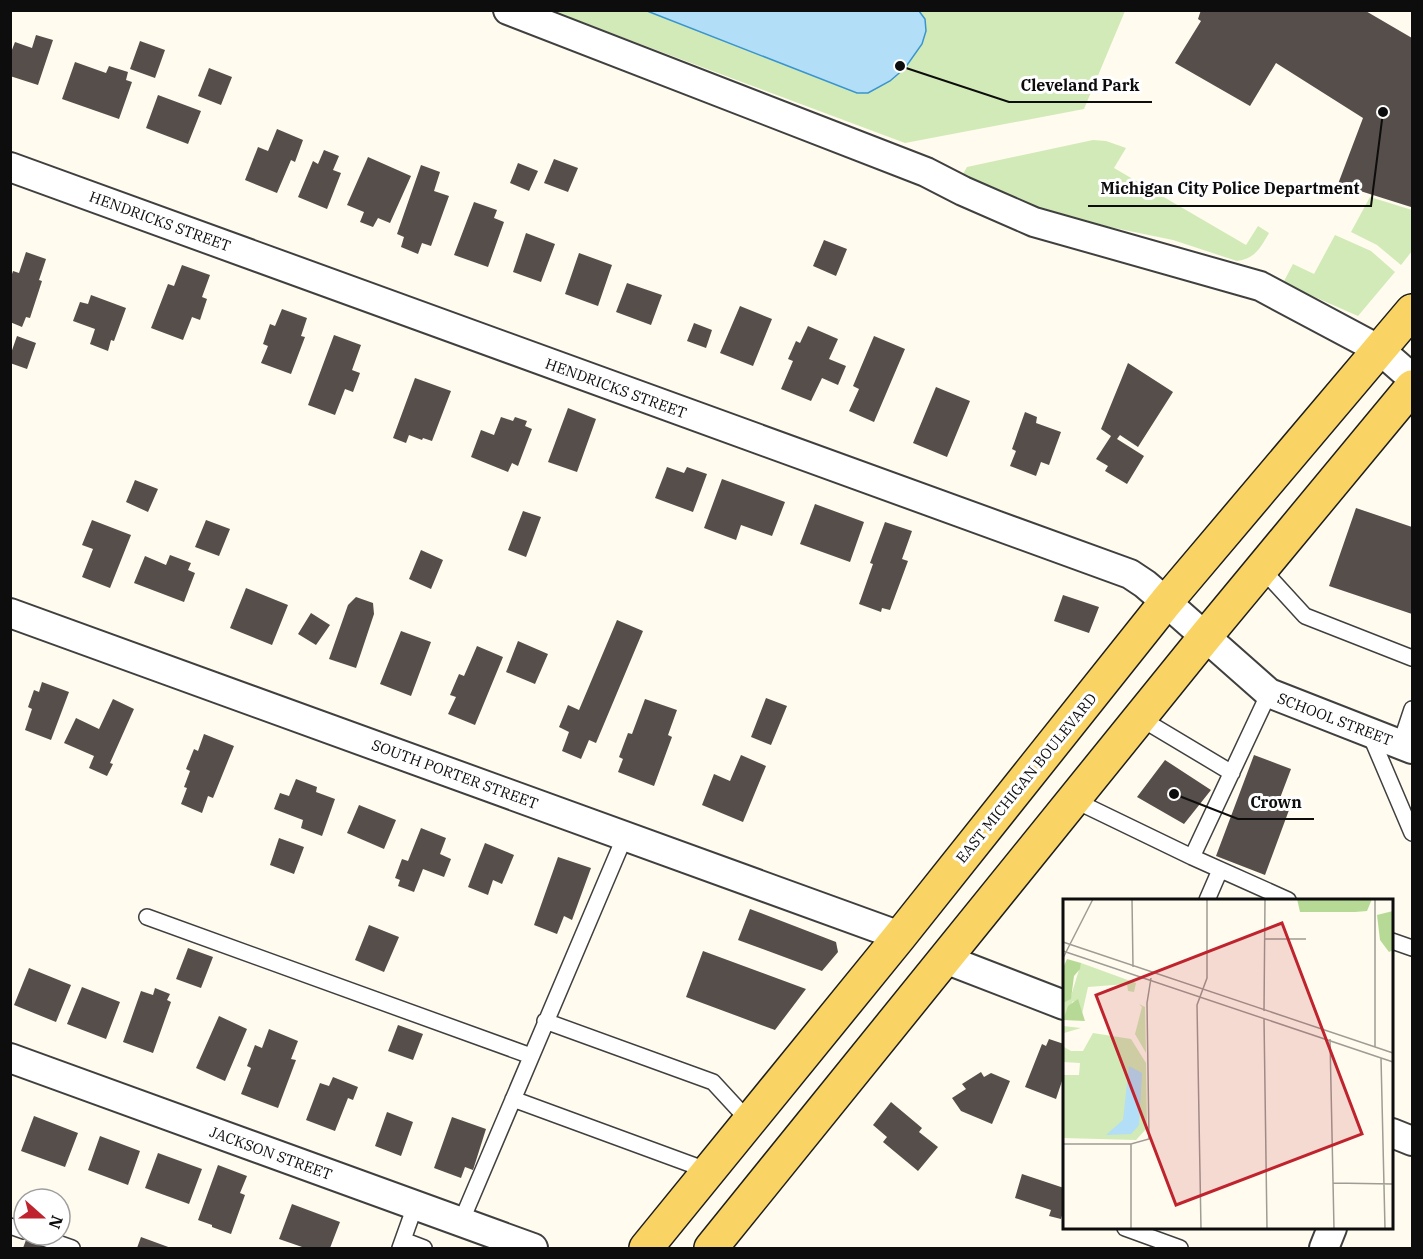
<svg xmlns="http://www.w3.org/2000/svg" width="1423" height="1259" font-family="'IBM Plex Serif',serif">
<style>
.green{fill:#d2eab7}
.water{fill:#b2def7;stroke:#3995ce;stroke-width:1.5}
.building{fill:#564e4a}
.lines{fill:none;stroke-linecap:round;stroke-linejoin:round}
.lane-casing{stroke:#404040;stroke-width:18}
.street-casing{stroke:#404040;stroke-width:32}
.primary-casing{stroke:#1e1e1e;stroke-width:36}
.lane{stroke:#fff;stroke-width:15}
.street{stroke:#fff;stroke-width:28}
.primary{stroke:#f9d363;stroke-width:33}
.labels{text-anchor:middle;dominant-baseline:central;stroke-width:6;stroke-linejoin:round;paint-order:stroke}
.street-label{font-size:15px;fill:#0d0d0d;stroke:#fff}
.inset-road{fill:none;stroke:#9e9c94;stroke-width:1.5}
.view{fill:#bf242e;fill-opacity:0.15;stroke:#bf242e;stroke-width:3}
.inset-edge{fill:none;stroke:#0d0d0d;stroke-width:3}
.leader{fill:none;stroke:#0d0d0d;stroke-width:2}
.callout-dot{fill:#0d0d0d;stroke:#fff;stroke-width:2}
.callout-label{font-size:16px;text-anchor:middle;font-weight:bold;fill:#0d0d0d;stroke:#fff;stroke-width:6;stroke-linejoin:round;paint-order:stroke}
</style>
<rect width="100%" height="100%" fill="#fffbee"/>
<path class="green" d="M552 11H1125L1084 109 905 143Z
M1093 140 1106 141 1126 148 1114 168 1246 245 1258 226 1269 233C1261 247 1255 259 1237 261L1173 240 1047 214 966 182 963 174 967 167Z
M1370 197 1412 210V251L1401 265 1377 245 1351 232Z
M1335 235 1371 251 1395 272 1358 316 1283 283 1293 264 1314 274Z"/>
<path class="water" d="M647 11H919L925 19 926 31 922 44 905 68 890 81 868 93H857Z"/>
<path class="building" d="M1201 10H1364L1412 38 1411 207 1338 184 1363 118 1276 63 1250 106 1175 63 1201 21 1198 19Z
M36 35 53 40 38 85 10 76V55L15 42 32 48Z
M140 41 165 50 155 78 130 69Z
M75 62 106 73 109 66 128 72 126 80 132 82 119 119 62 99Z
M209 68 232 77 221 105 198 96Z
M158 95 201 111 188 144 146 128Z
M277 129 303 140 295 162 291 160 277 193 245 180 258 147 268 151Z
M324 150 339 156 333 170 341 173 327 209 298 197 313 161 318 164Z
M368 157 411 176 390 223 378 218 373 227 360 222 364 212 347 205Z
M554 159 578 168 568 192 544 183Z
M518 163 538 171 529 191 510 183Z
M421 165 440 172 434 191 449 196 431 246 422 243 418 254 401 247 404 237 397 234Z
M474 202 497 210 494 218 504 222 488 267 454 255Z
M526 233 555 244 541 282 513 272Z
M824 240 847 249 836 276 813 266Z
M26 252 46 259 39 280 42 281 30 318 26 317 22 327 10 322V280L13 271 19 273Z
M579 253 612 265 598 306 565 294Z
M182 265 210 275 202 297 207 299 200 320 192 317 183 340 151 328 168 284 174 286Z
M627 283 662 295 651 325 616 312Z
M91 295 126 308 114 341 111 340 108 351 90 344 95 329 73 321 80 302 88 304Z
M740 306 772 319 753 366 720 353Z
M282 309 307 318 301 336 305 337 291 374 261 363 268 346 263 344 270 324 275 326Z
M694 323 712 330 706 348 687 341Z
M808 326 838 339 829 359 846 366 838 385 822 378 811 401 781 389 793 361 788 359 796 341 800 343Z
M334 335 361 345 352 370 360 373 353 392 345 389 335 415 308 405Z
M17 336 36 343 27 369 10 363V356Z
M874 336 905 349 874 422 849 411 859 389 853 386Z
M1128 363 1173 392 1138 447 1120 435 1117 439 1144 456 1127 484 1105 471 1108 466 1096 459 1111 436 1101 429Z
M415 378 451 391 432 441 423 438 422 440 409 435 406 443 393 438Z
M936 387 970 401 947 457 913 443Z
M568 408 596 419 577 472 548 462Z
M1025 412 1037 417 1036 423 1061 432 1049 465 1041 462 1036 476 1010 466 1016 451 1012 449Z
M501 417 513 421 515 417 527 421 525 426 532 429 518 466 512 463 508 472 471 457 481 430 494 435Z
M667 467 684 473 687 467 707 474 693 512 655 498Z
M722 479 785 502 772 536 741 525 736 540 704 528Z
M135 480 158 489 148 512 126 502Z
M815 504 864 522 850 562 800 544Z
M1356 508 1412 527V614L1329 586Z
M523 511 541 517 526 557 508 550Z
M92 520 131 535 110 588 82 577 93 549 82 545Z
M206 520 230 529 219 556 195 547Z
M885 522 912 531 902 559 908 561 890 610 882 608 881 612 859 604 873 564 870 563Z
M421 550 443 560 431 589 409 579Z
M170 555 191 563 188 570 195 573 184 602 134 583 145 556 166 565Z
M246 588 288 605 272 645 230 628Z
M1063 595 1099 607 1089 633 1054 621Z
M356 597 373 603 374 614 356 668 329 659 348 605Z
M311 613 330 625 316 645 298 634Z
M617 620 643 631 596 743 589 740 581 759 562 751 569 732 559 727 568 705 579 710Z
M401 631 431 642 411 696 380 684Z
M518 641 548 654 535 684 506 672Z
M477 646 503 657 475 725 448 714 456 697 450 695 459 674 464 676Z
M42 682 69 692 51 740 25 730 32 709 28 707 34 690 39 692Z
M766 698 787 706 771 745 751 737Z
M113 699 134 709 110 763 113 764 107 776 89 768 94 756 64 743 76 718 99 729Z
M645 699 677 710 668 735 672 737 654 786 618 772 623 759 619 757 628 733 632 734Z
M204 734 234 746 213 798 208 796 202 813 181 804 187 788 184 787 190 771 186 769 194 749 198 751Z
M741 755 766 766 743 822 702 805 714 774 730 781Z
M1254 755 1291 769 1277 806 1289 810 1265 875 1216 856Z
M1165 760 1211 790 1184 824 1137 797Z
M296 779 317 787 316 792 335 799 322 836 301 828 303 820 274 809 280 793 289 796Z
M359 805 396 820 384 849 347 833Z
M421 828 446 838 440 854 451 859 444 877 423 869 414 892 398 886 400 880 395 878 402 859 408 861Z
M279 838 304 847 294 874 270 865Z
M485 843 514 855 502 884 493 880 488 895 468 887Z
M558 857 591 868 572 920 564 916 557 934 534 925Z
M750 909 836 942 838 952 822 971 738 940Z
M369 925 399 937 384 972 355 960Z
M188 948 213 957 201 988 176 979Z
M703 951 806 989 775 1030 686 997Z
M29 968 71 985 56 1022 14 1005Z
M82 987 120 1002 106 1039 67 1024Z
M155 988 170 994 167 1000 171 1002 153 1053 123 1042 141 991 153 995Z
M219 1016 247 1029 225 1081 196 1068Z
M398 1025 423 1034 413 1060 388 1051Z
M269 1029 298 1041 291 1059 296 1060 278 1108 241 1094 251 1068 247 1066 255 1045 262 1048Z
M1049 1039 1064 1044V1075L1056 1099 1025 1087 1042 1044 1046 1046Z
M981 1072 984 1077 991 1073 1010 1081 992 1124 961 1111 952 1098 966 1089 962 1084Z
M333 1077 358 1087 353 1100 348 1098 335 1131 306 1120 320 1083 329 1086Z
M891 1102 922 1128 919 1132 938 1147 918 1171 883 1142 887 1137 873 1125Z
M387 1112 413 1122 401 1156 375 1146Z
M34 1116 78 1133 65 1167 21 1151Z
M452 1117 486 1129 473 1170 465 1167 461 1178 434 1168Z
M100 1136 140 1151 128 1185 88 1170Z
M158 1153 202 1169 189 1204 145 1188Z
M218 1165 247 1176 240 1193 245 1195 231 1234 212 1227V1225L198 1220Z
M1022 1174 1064 1188V1208L1061 1219 1049 1216 1051 1210 1015 1198Z
M292 1204 340 1222 330 1248H305L279 1239Z
M141 1237 171 1248H137Z
M26 1240 48 1248H23Z"/>
<g class="lines">
<defs>
<path id="lane" d="M1262 569 1305 616 1412 658
M1140 718 1232 773
M1369 732 1412 833
M1400 745 1412 709
M1074 800 1192 857 1269 693
M1192 857 1288 900
M1207 900 1220 870
M147 917 531 1056
M1392 941 1412 948
M545 1021 713 1082 749 1121
M513 1099 709 1171
M461 1222 625 836
M10 1226 24 1231
M1125 1228 1180 1248
M35 1235 72 1248
M403 1240 424 1248
M400 1248 415 1206"/>
<path id="street" d="M508 10 926 172 963 191 1034 222 1260 286 1380 350 1412 378
M10 167 1130 574 1145 584 1166 602 1269 693 1412 749
M10 613 900 936
M945 959 1064 1005
M10 1058 533 1248
M1392 1133 1412 1141
M1324 1248 1332 1228"/>
<path id="primary" d="M646 1248 900 936 1166 602 1412 311
M711 1248 1205 637 1412 387"/>
</defs>
<use href="#lane" class="lane-casing"/>
<use href="#street" class="street-casing"/>
<use href="#primary" class="primary-casing"/>
<use href="#lane" class="lane"/>
<use href="#street" class="street"/>
<use href="#primary" class="primary"/>
</g>
<g class="labels">
<g class="street-label">
<text transform="translate(160 221) rotate(20)">HENDRICKS STREET</text>
<text transform="translate(616 388) rotate(20)">HENDRICKS STREET</text>
<text transform="translate(1335 719) rotate(21)">SCHOOL STREET</text>
<text transform="translate(455 774) rotate(20)">SOUTH PORTER STREET</text>
<text transform="translate(1026 778) rotate(-51)">EAST MICHIGAN BOULEVARD</text>
<text transform="translate(271 1153) rotate(20)">JACKSON STREET</text>
</g>
</g>
<g transform="translate(1063 899)">
<rect width="330" height="330" fill="#fffbee"/>
<path d="M18 64 73 84 71 93 65 92 64 85 25 88 19 115 10 102 0 121V104L8 97ZM76 105 82 108 83 154 72 135 79 108ZM0 127 18 129 1 134V148L8 152H20L30 134 68 140 83 164 84 229 73 241 0 239V176H16L17 164 0 163Z" fill="#d2eab7"/>
<path d="M234 0H309L304 12 292 13H237ZM330 12V51L326 53 317 41 314 16ZM4 60 18 64 17 70 11 77 8 100 0 104V69ZM15 100 22 122 0 121 5 107Z" fill="#b6da96"/>
<path d="M66 167 79 174 76 226 68 235 43 236 60 221Z" fill="#b2def7"/>
<path class="inset-road" d="M69 0 70 68M312 0V148M202 40H243M0 43 330 154M0 52 330 163M0 59 30 0M201 112 202 0M201 120 204 330M267 140 271 330M318 159 322 330M0 245H68L86 240 84 104 88 79M68 245V330M270 284 330 285M138 330 134 106 144 79V0"/>
<path class="view" d="M219 24 299 235 113 306 33 96Z"/>
<rect width="330" height="330" class="inset-edge"/>
</g>
<path class="leader" d="M900 66L1009 102H1152M1383 112L1371 206H1088M1174 794L1238 819H1314"/>
<g class="callout-dot">
<circle cx="900" cy="66" r="6"/>
<circle cx="1383" cy="112" r="6"/>
<circle cx="1174" cy="794" r="6"/>
</g>
<g class="callout-label">
<text x="1080" y="91">Cleveland Park</text>
<text x="1230" y="194">Michigan City Police Department</text>
<text x="1276" y="808">Crown</text>
</g>
<rect width="1423" height="1259" fill="none" stroke="#0d0d0d" stroke-width="24"/>
<g transform="translate(42 1217) rotate(111)"><circle r="28" fill="#ffffff" stroke="#9e9e9e" stroke-width="1.5"/>
<path d="M0-4.5L10 22L0 15L-10 22Z" fill="#bf242e"/>
<text y="-9" font-size="16" font-weight="bold" text-anchor="middle" fill="#0d0d0d">N</text>
</g>
</svg>
